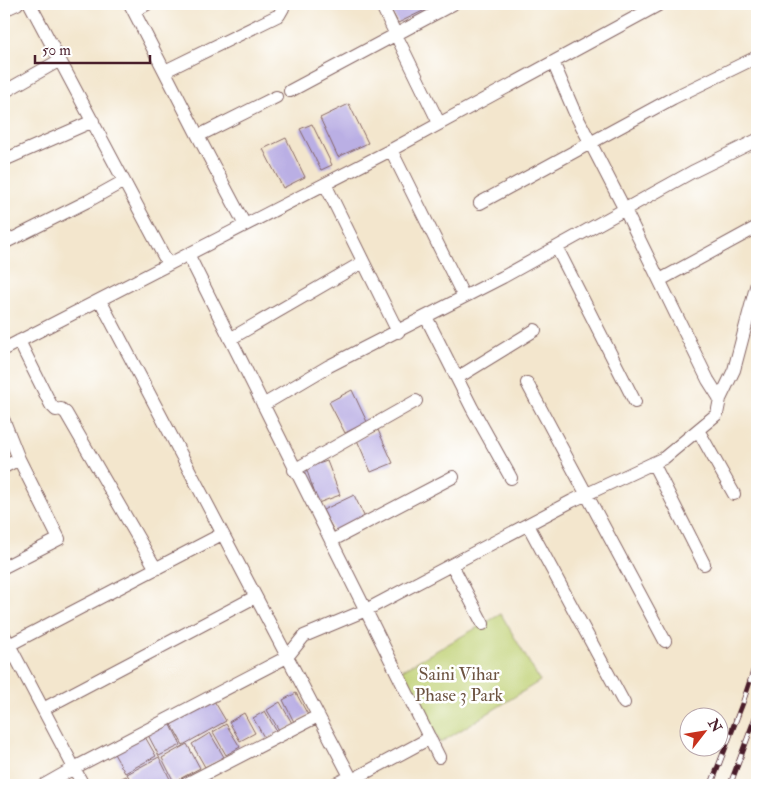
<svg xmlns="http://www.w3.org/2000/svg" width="761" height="789" font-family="'IM FELL Double Pica',serif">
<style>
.green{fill:#bfd073;stroke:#84784f}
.building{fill:#baafe4}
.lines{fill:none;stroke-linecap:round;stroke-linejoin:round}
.street-casing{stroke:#856564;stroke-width:14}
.street{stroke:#fff;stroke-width:12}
.rail-casing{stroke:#4a1f2b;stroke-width:5.5}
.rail{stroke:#fff;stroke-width:4;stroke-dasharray:11;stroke-linecap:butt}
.labels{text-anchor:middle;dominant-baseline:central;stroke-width:5;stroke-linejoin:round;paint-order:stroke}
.park-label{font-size:18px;fill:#6d5441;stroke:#fff}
</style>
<rect width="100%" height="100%" fill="#fff"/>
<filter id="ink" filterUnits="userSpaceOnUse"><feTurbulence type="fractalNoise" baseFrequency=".02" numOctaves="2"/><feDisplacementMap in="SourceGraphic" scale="10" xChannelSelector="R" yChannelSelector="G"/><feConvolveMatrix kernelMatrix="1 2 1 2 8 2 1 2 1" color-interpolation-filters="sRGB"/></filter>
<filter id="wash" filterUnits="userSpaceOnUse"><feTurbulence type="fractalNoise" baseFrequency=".0096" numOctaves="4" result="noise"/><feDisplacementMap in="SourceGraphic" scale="20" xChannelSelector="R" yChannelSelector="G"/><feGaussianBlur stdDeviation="1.12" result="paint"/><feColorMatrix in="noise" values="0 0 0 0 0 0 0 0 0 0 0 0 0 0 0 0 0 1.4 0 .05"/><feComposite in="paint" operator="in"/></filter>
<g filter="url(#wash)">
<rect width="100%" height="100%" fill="#f3e6cd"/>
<path class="green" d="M501 614 540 681 440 743 402 670Z"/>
<g id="blocks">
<path class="building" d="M388 4H426L429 8 398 23Z
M349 104 368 143 338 157 320 118Z
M312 124 332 165 321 170 300 129Z
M286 138 305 177 283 188 263 149Z
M352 390 367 422 345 433 329 402Z
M378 430 393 463 371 472 357 440Z
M327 461 340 495 318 503 306 468Z
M354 495 366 520 336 535 323 510Z
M296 693 308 715 294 722 283 700Z
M213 699 226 721 183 745 171 723Z
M280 702 293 725 280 732 267 710Z
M265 711 277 732 265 739 253 718Z
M244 713 255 733 240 741 229 722Z
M169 721 181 745 159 756 147 733Z
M226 724 240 747 226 755 213 732Z
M210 733 224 757 205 767 192 744Z
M144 735 156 756 125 773 113 752Z
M187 744 200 768 174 782 162 758Z
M159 757 172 783 167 785H133L127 774Z
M126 776 131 785H108Z"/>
</g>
</g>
<g filter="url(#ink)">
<use href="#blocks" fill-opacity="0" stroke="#856564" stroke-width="1"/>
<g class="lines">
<defs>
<path id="street" d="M30 4 168 264
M130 4 198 136
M381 4 439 123
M4 10 17 4
M134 11 147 4
M553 62 574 111 625 210 708 380 720 399
M165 71 279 15 283 8V4
M290 91 453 4
M4 92 60 60
M391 150 464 297
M4 160 93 121
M325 184 398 332
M480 203 673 98 757 57
M245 225 198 136 276 97
M4 243 88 201 124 181
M557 248 635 402
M188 254 439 757
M660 280 757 227
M100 300 352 780 430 738
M426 317 472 408 511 478
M230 339 363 262
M19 341 51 405 56 410 61 409 66 413 156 569
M4 349 391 150 660 4
M457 378 535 330
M527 383 665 641
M263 405 329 366 503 277 692 172 757 140
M4 421 19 459
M698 430 734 494
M653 463 704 564
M4 467 19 459 59 539 4 567
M294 470 416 401
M528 525 624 703
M331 541 453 477
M452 565 483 624
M4 635 83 785
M9 645 222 534
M43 709 255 597
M44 785 74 768 287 657 304 636 366 610 572 501 664 458 717 414 720 399 734 370 757 283
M184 785 318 716
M333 785 350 777"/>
</defs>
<use href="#street" class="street-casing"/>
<use href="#street" class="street"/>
<defs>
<path id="rail" d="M711 785 743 702 757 660
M730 785 757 713"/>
</defs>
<use href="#rail" class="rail-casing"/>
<use href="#rail" class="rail"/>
</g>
</g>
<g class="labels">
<g class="park-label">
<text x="459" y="674">Saini Vihar<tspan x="459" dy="21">Phase 3 Park</tspan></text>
</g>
</g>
<rect width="761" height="789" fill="none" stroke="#fff" stroke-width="20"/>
<g transform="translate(704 732) rotate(59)"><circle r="24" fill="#ffffff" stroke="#b7a5aa"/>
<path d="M0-4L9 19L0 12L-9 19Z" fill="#c8321e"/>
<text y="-8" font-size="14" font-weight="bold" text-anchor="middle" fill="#4a1f2b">N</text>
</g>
<path d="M35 55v8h115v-8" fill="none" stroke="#4a1f2b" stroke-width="2.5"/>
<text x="42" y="55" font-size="15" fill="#4a1f2b" stroke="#ffffff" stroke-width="4" paint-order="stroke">50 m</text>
</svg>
